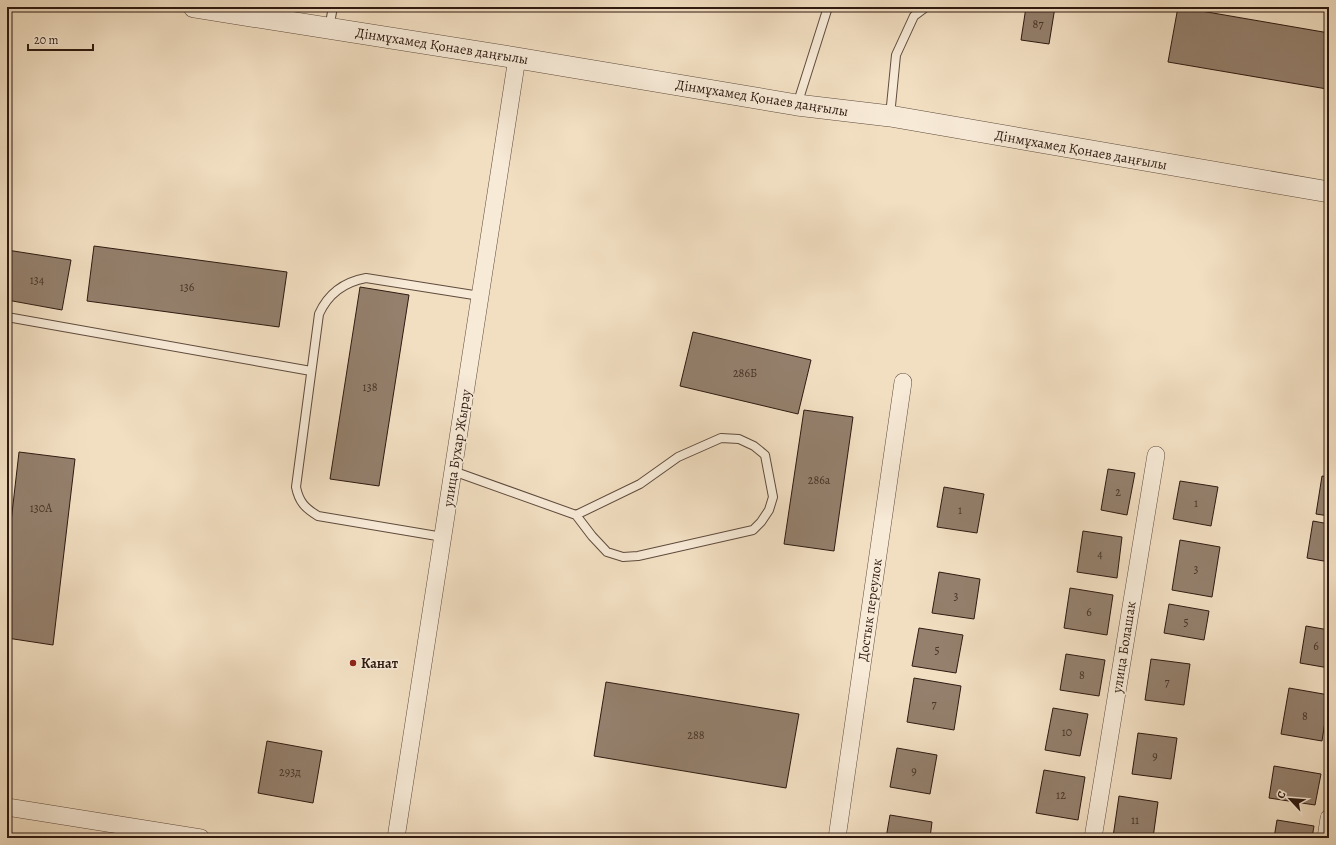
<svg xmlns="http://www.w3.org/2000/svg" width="1336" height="845" font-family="Alegreya,serif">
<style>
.building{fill:#94806d;stroke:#2e1a11}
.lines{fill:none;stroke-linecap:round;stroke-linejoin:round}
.service-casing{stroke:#5f4b3d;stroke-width:10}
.minor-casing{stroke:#5f4b3d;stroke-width:18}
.tertiary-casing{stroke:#5f4b3d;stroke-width:22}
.service{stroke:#f7ead7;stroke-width:8}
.minor{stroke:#f7ead7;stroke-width:17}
.tertiary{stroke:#f7ead7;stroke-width:21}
.poi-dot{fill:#8f2418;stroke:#f7ead7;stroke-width:1.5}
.labels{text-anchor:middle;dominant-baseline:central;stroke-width:3;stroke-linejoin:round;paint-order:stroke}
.number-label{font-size:12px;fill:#483428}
.street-label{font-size:14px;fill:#2e1a11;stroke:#f7ead7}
.poi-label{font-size:14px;font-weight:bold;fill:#2e1a11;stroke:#f7ead7;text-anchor:start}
</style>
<rect width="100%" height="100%" fill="#f2dfc2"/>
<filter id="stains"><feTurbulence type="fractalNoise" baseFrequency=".005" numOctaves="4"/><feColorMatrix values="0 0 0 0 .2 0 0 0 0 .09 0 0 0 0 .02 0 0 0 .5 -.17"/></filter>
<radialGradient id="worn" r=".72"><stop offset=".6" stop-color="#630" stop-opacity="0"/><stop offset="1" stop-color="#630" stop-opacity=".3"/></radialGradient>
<path class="building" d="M1026 7H1055L1049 44 1021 40Z
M1178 7 1329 33V78L1327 89 1168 62Z
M94 246 287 272 279 327 87 301Z
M7 250 71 260 62 310 7 300Z
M360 287 409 295 379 486 330 479Z
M693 332 811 360 798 414 680 386Z
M804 410 853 417 834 551 784 544Z
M19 452 75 459 53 645 7 638V557Z
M1108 469 1135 473 1127 515 1101 510Z
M1322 476 1329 477V516L1316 514Z
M1180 481 1218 487 1211 526 1173 519Z
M944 487 984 494 977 533 937 527Z
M1313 521 1329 524V562L1307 558Z
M1083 531 1122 537 1117 578 1077 572Z
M1180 540 1220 547 1212 597 1172 590Z
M939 572 980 579 974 619 932 613Z
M1070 588 1113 595 1107 635 1064 628Z
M1169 604 1209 611 1204 640 1164 633Z
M1306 626 1329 630V668L1300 663Z
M919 628 963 635 956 673 912 666Z
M1066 654 1105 660 1099 696 1060 690Z
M1151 659 1190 664 1184 705 1145 700Z
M914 678 961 686 954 730 907 722Z
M606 682 799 714 786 788 594 756Z
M1289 688 1329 695 1322 741 1281 734Z
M1053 708 1088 714 1080 756 1045 750Z
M1138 733 1177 738 1171 779 1132 774Z
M267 741 322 751 313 803 258 793Z
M897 748 937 755 930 794 890 787Z
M1274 766 1321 774 1315 805 1269 798Z
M1044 770 1085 777 1078 820 1036 813Z
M1119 796 1158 802 1153 838 1113 837Z
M890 815 932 822 930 838H886Z
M1277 820 1314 826 1312 838H1274Z"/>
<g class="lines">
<defs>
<path id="service" d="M329 28 333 7
M797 105 828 7
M890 116 896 55 914 16 926 7
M7 317 311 371
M453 471 576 515 592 536 607 552 623 557 638 556 753 530 761 522 769 510 773 497 765 455 754 446 739 439 721 438 678 457 640 484 576 515
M443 537 318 516C305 508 299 502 296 487L319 314C328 294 344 282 366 278L480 296"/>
<path id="minor" d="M7 807 201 838
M396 838 517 58
M837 838 903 382
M1093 838 1156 455
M1326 838 1329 818"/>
<path id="tertiary" d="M194 7 517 58 797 105 890 116 1329 192"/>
</defs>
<use href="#service" class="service-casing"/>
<use href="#minor" class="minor-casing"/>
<use href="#tertiary" class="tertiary-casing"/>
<use href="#service" class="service"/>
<use href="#minor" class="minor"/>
<use href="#tertiary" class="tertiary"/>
</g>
<circle class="poi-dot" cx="353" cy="663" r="4"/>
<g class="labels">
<g class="number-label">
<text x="1038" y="24">87</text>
<text x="37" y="280">134</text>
<text x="187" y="287">136</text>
<text x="745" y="373">286Б</text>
<text x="370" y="387">138</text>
<text x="819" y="480">286а</text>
<text x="1118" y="492">2</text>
<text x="1196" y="503">1</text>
<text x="41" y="508">130А</text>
<text x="960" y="510">1</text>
<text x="1100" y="554">4</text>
<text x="1196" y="569">3</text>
<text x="956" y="596">3</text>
<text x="1089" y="612">6</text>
<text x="1186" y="622">5</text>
<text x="1316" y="646">6</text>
<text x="937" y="650">5</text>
<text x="1082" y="675">8</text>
<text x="1167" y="682">7</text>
<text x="934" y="704">7</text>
<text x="1305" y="716">8</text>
<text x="1067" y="732">10</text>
<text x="696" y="735">288</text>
<text x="1155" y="756">9</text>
<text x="914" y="771">9</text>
<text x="290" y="772">293д</text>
<text x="1061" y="795">12</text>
<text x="1135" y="820">11</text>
</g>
<g class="street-label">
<text transform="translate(442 46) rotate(9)">Дінмұхамед Қонаев даңғылы</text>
<text transform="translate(762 98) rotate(9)">Дінмұхамед Қонаев даңғылы</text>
<text transform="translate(1081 150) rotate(10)">Дінмұхамед Қонаев даңғылы</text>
<text transform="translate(457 448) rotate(-81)">улица Бухар Жырау</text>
<text transform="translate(870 610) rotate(-82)">Достык переулок</text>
<text transform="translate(1124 647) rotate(-81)">улица Болашак</text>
</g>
<g class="poi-label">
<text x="361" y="663">Канат</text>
</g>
</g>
<rect width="1336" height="845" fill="none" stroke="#f2dfc2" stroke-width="24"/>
<rect x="8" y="8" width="1320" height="829" fill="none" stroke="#2e1a11" stroke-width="2"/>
<rect x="12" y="12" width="1312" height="821" fill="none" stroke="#2e1a11"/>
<g transform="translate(1290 799) rotate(296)" stroke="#f7ead7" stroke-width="3" paint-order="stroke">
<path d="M0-3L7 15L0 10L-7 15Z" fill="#2e1a11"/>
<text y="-6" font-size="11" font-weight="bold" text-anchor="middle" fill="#2e1a11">С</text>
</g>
<path d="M28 44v6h65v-6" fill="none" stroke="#2e1a11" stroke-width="2"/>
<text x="34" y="44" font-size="12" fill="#2e1a11" stroke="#f7ead7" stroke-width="3" paint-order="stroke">20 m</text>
<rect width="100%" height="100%" filter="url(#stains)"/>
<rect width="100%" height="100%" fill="url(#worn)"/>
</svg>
